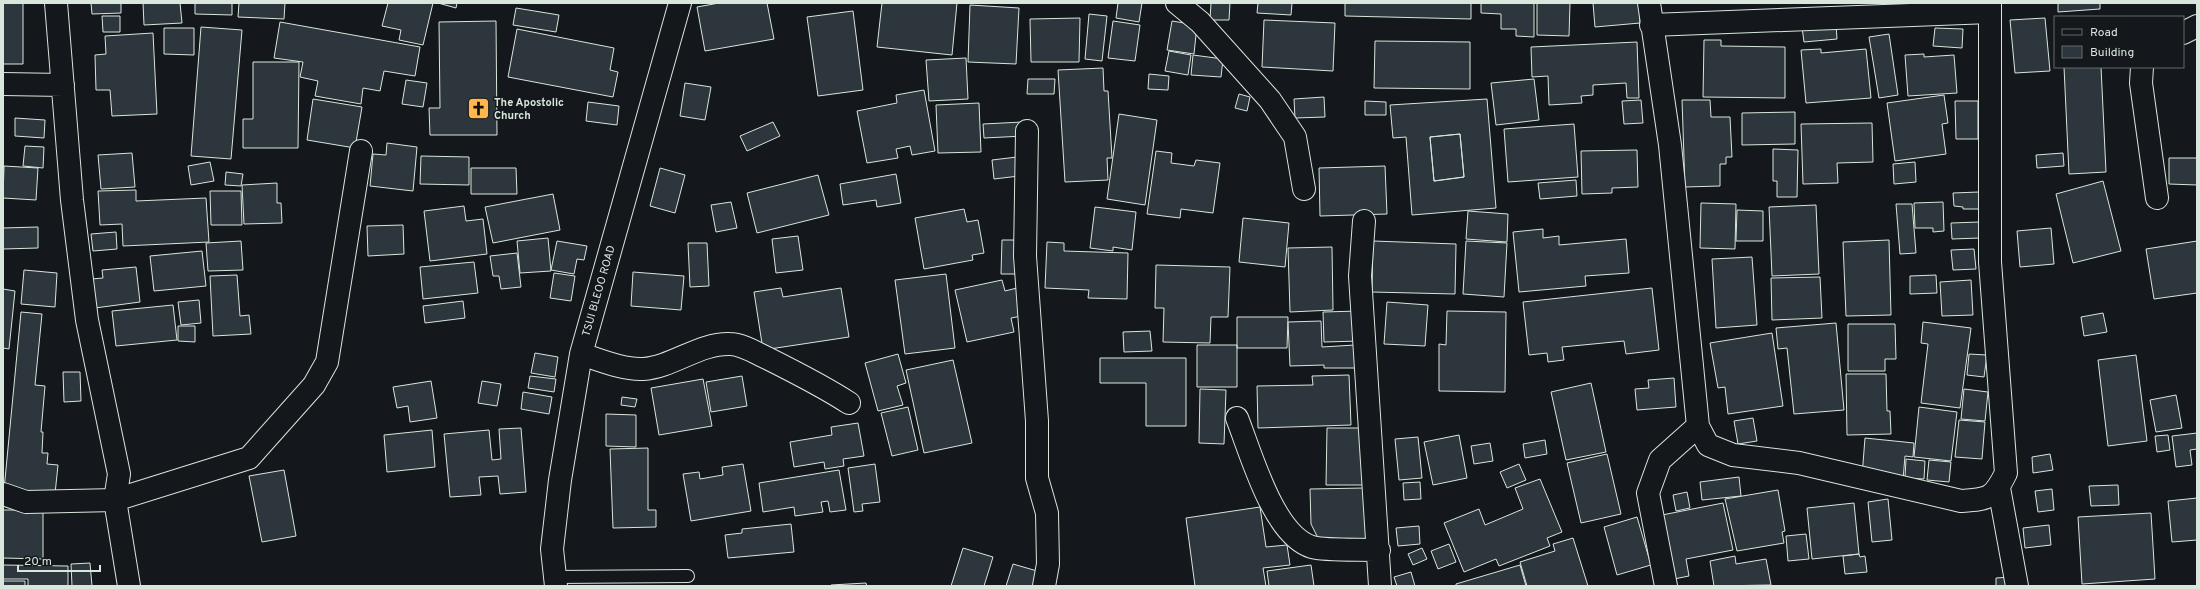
<svg xmlns="http://www.w3.org/2000/svg" width="2200" height="589" font-family="Overpass,sans-serif">
<style>
.building{fill:#2c363c;stroke:#d8e6dc;fill-rule:evenodd}
.lines{fill:none;stroke-linecap:round;stroke-linejoin:round}
.lane-casing{stroke:#d8e6dc;stroke-width:14}
.street-casing{stroke:#d8e6dc;stroke-width:24}
.lane{stroke:#14181c;stroke-width:12}
.street{stroke:#14181c;stroke-width:22}
.labels{text-anchor:middle;dominant-baseline:central;stroke-width:3;stroke-linejoin:round;paint-order:stroke}
.poi-label{font-size:11px;font-weight:bold;fill:#d8e6dc;stroke:#14181c;text-anchor:start}
.street-label{font-size:11px;fill:#d8e6dc;stroke:#14181c}
</style>
<rect width="100%" height="100%" fill="#14181c"/>
<path class="building" d="M3 3H23V64H3Z
M91 3H121V13L92 14Z
M143 3H180L182 23 144 25Z
M195 3H232V15L195 14Z
M239 3H285L284 19 238 17Z
M388 3H433L423 45 399 40 401 30 382 26Z
M438 3H457L456 8Z
M719 3H767L774 39 705 51 697 7Z
M882 3H957L952 55 877 47Z
M1118 3H1142L1139 22 1116 18Z
M1211 3H1230L1229 20H1210Z
M1258 3H1292L1291 15 1257 13Z
M1345 3H1471V19L1345 16Z
M1481 3H1534V37L1516 36V29H1501V14L1481 13Z
M1537 3H1570L1569 36 1537 35Z
M1593 3H1639L1640 23 1595 27Z
M2058 3H2100V9L2058 12Z
M970 5 1019 8 1016 64 968 62Z
M516 8 559 15 556 32 513 25Z
M853 11 863 90 818 96 807 17Z
M1089 14 1107 16 1102 61 1085 59Z
M102 16H120V32H103Z
M1080 18 1079 62H1031L1030 19Z
M2045 18 2050 71 2015 73 2010 20Z
M1264 20 1335 23 1333 71 1262 67Z
M496 21 497 135H430L429 108H440L439 22Z
M1113 21 1140 25 1135 61 1108 58Z
M1172 21 1197 25 1194 54 1167 50Z
M280 22 420 47 415 76 384 71 380 91 363 88 361 104 315 96 318 81 300 77 303 62 274 58Z
M1836 24 1837 39 1804 42 1802 27Z
M201 27 242 30 231 159 191 156Z
M164 28H194V55L164 54Z
M1935 28 1963 29 1962 48 1933 46Z
M517 29 614 48 610 70 618 72 613 97 508 77Z
M153 33 157 114 112 116 110 90H96L95 55 106 54 105 36Z
M1889 34 1898 95 1879 98 1869 37Z
M1704 40H1721V46L1785 47V98L1703 97Z
M1375 41 1470 42V89L1374 88Z
M1637 42 1639 98H1627L1626 83 1593 85V95L1581 96 1582 103 1549 105 1548 76 1532 77 1531 47Z
M1821 49V53L1866 49 1871 98 1806 103 1801 50Z
M1169 51 1191 55 1188 75 1165 71Z
M1924 54V57L1954 55 1957 93 1908 96 1905 55Z
M1193 55 1223 59 1221 77 1191 75Z
M966 58 968 99 929 101 926 60Z
M253 62H299L298 148H243V119H253Z
M2064 67H2101L2106 172 2069 174Z
M1103 68 1104 91H1108L1112 158H1107L1108 180 1065 182 1058 70Z
M1149 74 1169 76 1168 90 1148 89Z
M1028 79H1055L1054 94H1027Z
M1534 79 1539 120 1496 125 1491 83Z
M406 80 427 83 423 107 402 104Z
M685 83 711 87 705 120 680 116Z
M924 90 935 151 912 155 910 146 896 149 898 158 867 163 857 111 897 103 896 95Z
M1239 94 1250 97 1247 111 1235 108Z
M1944 95 1948 123 1942 124 1946 154 1895 161 1887 103Z
M1324 97 1325 117 1295 118 1294 99Z
M313 99 362 107 355 148 307 140Z
M1487 99 1496 208 1412 215 1406 137 1393 138 1390 105ZM1460 134 1464 177 1434 181 1430 137Z
M1641 100 1643 123 1624 124 1622 101Z
M1682 100H1710L1711 117H1730L1732 157H1726V164H1720V186L1685 187Z
M1365 101 1386 102V115H1365Z
M1955 101H1978V139H1956Z
M588 102 619 106 617 125 586 121Z
M979 103 981 152 938 153 936 105Z
M1795 112V144L1742 145V113Z
M1119 114 1157 120 1145 205 1107 199Z
M15 118 45 120 44 138 15 136Z
M773 122 780 136 747 151 740 136Z
M1023 122 1024 136 984 138 983 124Z
M1872 123 1873 162 1837 163 1838 183 1803 184 1801 124Z
M1574 124 1578 177 1508 182 1504 129Z
M1460 134 1464 177 1434 181 1430 137Z
M387 143 417 147 413 191 370 186 373 154 386 155Z
M25 146 44 147 43 168 23 166Z
M1773 149 1798 150 1797 197H1777V181H1773Z
M1637 150 1638 187 1612 188V193L1582 194 1581 151Z
M1156 151 1172 153 1171 163 1194 166 1196 160 1220 163 1213 213 1181 209 1180 218 1147 214Z
M132 153 135 187 101 189 98 155Z
M2063 153 2064 166 2037 168 2036 155Z
M421 156 469 157V185L420 184Z
M1017 157 1019 176 994 179 992 160Z
M2169 158H2197V185L2169 184Z
M210 162 214 181 191 185 188 166Z
M1915 162 1916 182 1894 184 1893 164Z
M4 166 38 168 36 200 3 198Z
M1385 166 1387 214 1320 216 1319 168Z
M471 168H516L517 194H471Z
M660 168 685 175 675 213 650 206Z
M226 172 243 174 241 186 225 185Z
M896 174 901 203 877 207 876 200 843 205 840 184Z
M818 175 829 215 757 233 747 193Z
M1576 180 1577 196 1540 199 1538 183Z
M2103 181 2121 251 2073 263 2056 194Z
M277 183V203H281L282 223 244 224 242 185Z
M136 190V201L206 198 209 242 123 246 122 224 100 225 98 191Z
M210 191H241L242 225H211Z
M1979 192V209H1963V207L1954 206 1953 193Z
M553 194 560 230 493 243 485 207Z
M731 202 737 228 716 232 711 205Z
M1943 202 1944 231 1933 232V228H1915L1914 203Z
M1701 203 1736 204 1735 249 1700 248Z
M1896 204H1912L1916 253 1900 254Z
M1816 205 1819 274 1772 276 1769 207Z
M464 206 466 221 483 219 487 254 430 261 424 211Z
M1095 207 1136 212 1132 250 1113 247V251L1090 248Z
M964 209 967 222 978 220 984 253 972 255 973 260 924 269 915 218Z
M1737 210 1763 211V241H1736Z
M1468 211 1508 214 1507 242 1466 239Z
M1243 218 1289 223 1285 267 1239 262Z
M1979 222 1980 238 1952 239 1951 223Z
M403 225 404 254 368 256 367 226Z
M38 227V248L3 249V228Z
M2051 228 2054 264 2020 267 2017 231Z
M1543 229V238L1559 236V245L1626 239 1629 273 1585 276 1586 286 1519 292 1513 232Z
M116 232 117 249 93 251 91 234Z
M798 236 803 270 776 273 772 239Z
M548 238 551 271 520 273 517 241Z
M1002 240H1019L1018 274H1001Z
M1889 240 1891 315 1846 316 1843 242Z
M241 241 243 270 208 271 206 243Z
M557 241 587 246 584 260 577 259 574 274 551 270Z
M1373 241 1456 244 1455 294 1372 292Z
M1466 241 1507 243 1504 297 1463 294Z
M2197 241V293L2154 299 2146 249Z
M1047 242 1064 243V251L1128 253 1127 299 1088 298 1089 290 1045 288Z
M688 243H707L709 286 690 287Z
M1332 247 1333 310 1290 312 1288 248Z
M1974 249 1976 269 1953 270 1951 250Z
M202 251 206 286 154 291 150 256Z
M517 253 521 287 501 289 499 276H493L490 256Z
M1752 257 1757 325 1716 328 1712 259Z
M474 262 478 293 423 299 420 267Z
M1156 265 1230 267 1228 317H1211L1210 343 1163 342 1164 308H1155Z
M136 267 140 302 95 308 91 279 103 278 102 270Z
M24 270 57 273 55 307 21 304Z
M633 272 684 276 681 310 631 306Z
M554 273 575 276 571 301 550 298Z
M946 274 955 348 905 354 895 280Z
M237 275 240 316 249 315 251 334 213 336 210 276Z
M1936 275 1937 293 1910 294V276Z
M1820 277 1822 318 1772 320 1771 278Z
M1002 280 1005 291 1017 288 1022 316 1011 318 1014 332 967 342 955 290Z
M1971 280 1973 315 1942 316 1940 282Z
M781 288 783 297 841 288 849 337 763 350 754 292Z
M1652 288 1659 350 1626 354 1624 341 1562 347 1564 360 1548 362 1547 353 1529 355 1523 302Z
M3 289 15 291 9 349 3 348Z
M199 300 201 323 181 325 178 302Z
M463 301 465 318 425 323 423 306Z
M1387 302 1428 305 1425 346 1384 344Z
M173 305 177 340 116 346 112 311Z
M1359 311 1360 341 1324 342 1323 312Z
M1447 311 1506 312 1505 392 1439 391V344L1446 345Z
M21 312 42 314 35 385 45 386 41 432H43L42 453H48L47 464 58 465 55 494 4 490Z
M2103 313 2107 332 2084 336 2081 317Z
M1237 317H1288L1287 348H1237Z
M1321 321 1322 347 1355 345 1356 368H1324V365L1290 366 1288 322Z
M1923 322 1971 328 1960 408 1921 403 1928 344 1921 343Z
M1836 323 1844 410 1794 414 1787 348 1778 349 1776 328Z
M1848 324H1895L1896 359H1885V371H1848Z
M178 326H195V342L178 341Z
M1150 331 1152 351 1124 352 1123 332Z
M1772 333 1783 406 1728 414 1725 387 1718 388 1710 343Z
M1197 345H1237V387H1197Z
M535 353 558 357 555 377 531 373Z
M898 354 906 383 897 386 903 405 878 411 865 363Z
M1969 354 1987 355 1984 377 1967 375Z
M2136 355 2147 441 2108 446 2098 360Z
M1100 358H1186V426H1146V383H1100Z
M953 360 972 443 924 453 906 370Z
M63 372H80L81 401 64 402Z
M1846 374H1886L1887 411H1890L1891 434 1847 435Z
M1349 375 1351 425 1258 428 1257 386 1313 385 1312 376Z
M530 376 556 379 554 392 528 388Z
M742 376 747 406 711 412 706 382Z
M1674 378 1676 407 1637 410 1635 389 1649 388 1648 380Z
M703 379 712 426 659 435 651 388Z
M431 381 437 418 410 422 408 406 397 408 393 387Z
M482 381 501 384 497 406 478 403Z
M1591 383 1606 452 1566 460 1551 392Z
M1200 389 1226 390 1224 444 1199 443Z
M1964 389 1988 392 1985 421 1961 419Z
M523 392 552 397 549 414 521 409Z
M2176 395 2182 428 2156 432 2150 400Z
M622 397 637 399 635 407 621 405Z
M908 407 918 450 892 456 881 413Z
M1919 407 1957 412 1951 461 1914 457Z
M606 414 636 415V447L606 446Z
M1753 418 1757 441 1738 444 1734 421Z
M1959 420 1985 422 1982 459 1955 457Z
M858 423 864 456 843 459 844 466 825 469 824 462 794 467 790 442 832 435 831 427Z
M521 428 526 492 500 494 498 476 479 477 481 495 450 497 444 434 489 430 492 460 501 459 499 429Z
M1327 428H1365V485H1326Z
M432 430 435 467 387 472 384 435Z
M2197 433V449L2190 450 2192 465 2176 467 2172 436Z
M1459 435 1467 478 1433 485 1424 442Z
M2168 435 2170 450 2157 452 2155 436Z
M1418 437 1422 478 1399 480 1395 439Z
M1865 438 1914 443 1913 457 1905 456 1903 480 1862 476Z
M1545 440 1547 454 1525 458 1523 444Z
M1490 443 1493 461 1474 464 1471 446Z
M648 448V510H656V527L613 528 610 449Z
M1607 454 1621 514 1581 523 1567 463Z
M2050 454 2053 470 2033 473 2032 457Z
M1906 459 1925 461 1924 479 1905 478Z
M1929 460 1951 462 1949 482 1927 480Z
M743 464 751 511 691 521 683 474 699 472 700 479 723 475 722 467Z
M875 464 880 502 862 504 863 511 854 512 848 468Z
M1519 464 1526 480 1507 488 1500 472Z
M284 470 296 536 262 542 249 476Z
M839 470 846 510 830 512 828 501 821 502 823 512 795 516 794 507 763 512 759 483Z
M1739 477 1741 496 1702 500 1700 482Z
M1540 479 1562 532 1547 538 1550 546 1499 566 1496 559 1464 572 1444 523 1479 509 1485 525 1523 509 1515 488Z
M1420 482 1421 499 1404 500 1403 483Z
M2118 485 2119 505 2091 506 2089 486Z
M1364 488 1369 542H1320L1311 524 1310 489Z
M2052 489 2054 510 2038 512 2035 491Z
M1778 490 1785 531 1782 532 1784 543 1737 551 1725 499Z
M1687 492 1690 508 1676 511 1673 495Z
M2197 498V540L2172 542 2168 501Z
M1888 499 1892 540 1872 542 1868 502Z
M1723 503 1733 550 1686 559 1689 576 1674 579 1662 515Z
M1854 503 1859 554 1812 559 1807 508Z
M1260 507 1266 547 1287 545 1290 565 1263 568 1266 586H1195L1186 518Z
M3 510H43V559L3 558Z
M2151 513 2155 579 2082 584 2078 517Z
M1637 517 1651 565 1617 575 1604 527Z
M791 524 794 552 728 558 725 535 742 533V529Z
M2049 525 2051 545 2025 548 2023 528Z
M1419 526 1420 544 1398 546 1396 528Z
M1806 534 1809 559 1788 561 1786 536Z
M1573 538 1588 586H1527L1520 562 1555 551 1553 544Z
M1449 544 1456 562 1438 569 1431 551Z
M963 548 993 557 984 586H951Z
M1422 548 1427 559 1413 565 1408 554Z
M1859 554 1860 557 1865 556 1867 572 1845 574 1843 556Z
M1735 556 1736 564 1766 559 1771 585 1714 586 1710 561Z
M90 563 92 586H72L71 564Z
M1013 564 1044 573 1040 586H1006Z
M3 565 68 566V586H28V579H3Z
M1311 565 1314 586H1269L1267 571Z
M1520 565 1526 586H1456V584Z
M1411 572 1415 586H1397L1394 577Z
M2010 577 2011 586H1996V578Z
M3 581H25V586H3Z
M866 583 867 586H831V585Z"/>
<g class="lines">
<defs>
<path id="lane" d="M555 577 688 576"/>
<path id="street" d="M56 3 72 200 87 320 119 474 115 500 129 586
M1177 3 1200 22 1270 100 1295 137 1304 189
M1649 3 1670 145 1698 426 1708 445 1733 455 1799 463 1961 501C1989 499 1993 499 2006 473L1990 262V3
M1651 25 1990 12
M2183 33 2197 26
M2142 67 2141 83 2157 198
M3 84 63 85
M1027 131 1025 256 1037 421V478L1047 513 1048 564 1044 586
M1364 221 1360 276 1380 586
M581 354C600 360 623 370 643 369 673 367 699 343 730 344 742 344 756 353 767 358 795 372 823 386 849 403
M1237 418C1251 453 1273 535 1312 547 1326 551 1362 549 1379 550
M1999 488 2017 586
M3 494 26 502 115 500 249 458 314 385 327 362 361 151
M556 586 552 549 560 480 581 354 680 3
M1666 586 1648 493 1660 460 1698 426"/>
</defs>
<use href="#lane" class="lane-casing"/>
<use href="#street" class="street-casing"/>
<use href="#lane" class="lane"/>
<use href="#street" class="street"/>
</g>
<defs>
<symbol id="church-square" viewBox="-11 -11 22 22"><rect x="-9" y="-9" width="18" height="18" rx="4" fill="#ffb74d" stroke="#14181c"/><path d="M-1.2-6h2.4v3.5h3.3v2.4h-3.3V6h-2.4V-.1h-3.3v-2.4h3.3Z" fill="#111"/></symbol>
</defs>
<g fill-rule="evenodd">
<use href="#church-square" x="466" y="96" width="25" height="25"/>
</g>
<g class="labels">
<g class="poi-label">
<text x="494" y="103">The Apostolic<tspan x="494" dy="13">Church</tspan></text>
</g>
<g class="street-label">
<text transform="translate(599 291) rotate(-74)">TSUI BLEOO ROAD</text>
</g>
</g>
<rect width="2200" height="589" fill="none" stroke="#d8e6dc" stroke-width="8"/>
<rect x="2054" y="16" width="130" height="52" fill="#14181c" stroke="#626a69"/>
<rect x="2062" y="29" width="20" height="6" fill="#14181c" stroke="#626a69"/>
<text x="2090" y="36" font-size="12" fill="#d8e6dc">Road</text>
<rect x="2062" y="46" width="20" height="12" fill="#2c363c" stroke="#626a69"/>
<text x="2090" y="56" font-size="12" fill="#d8e6dc">Building</text>
<path d="M18 565v6h82v-6" fill="none" stroke="#d8e6dc" stroke-width="2"/>
<text x="24" y="565" font-size="12" fill="#d8e6dc" stroke="#14181c" stroke-width="3" paint-order="stroke">20 m</text>
</svg>
